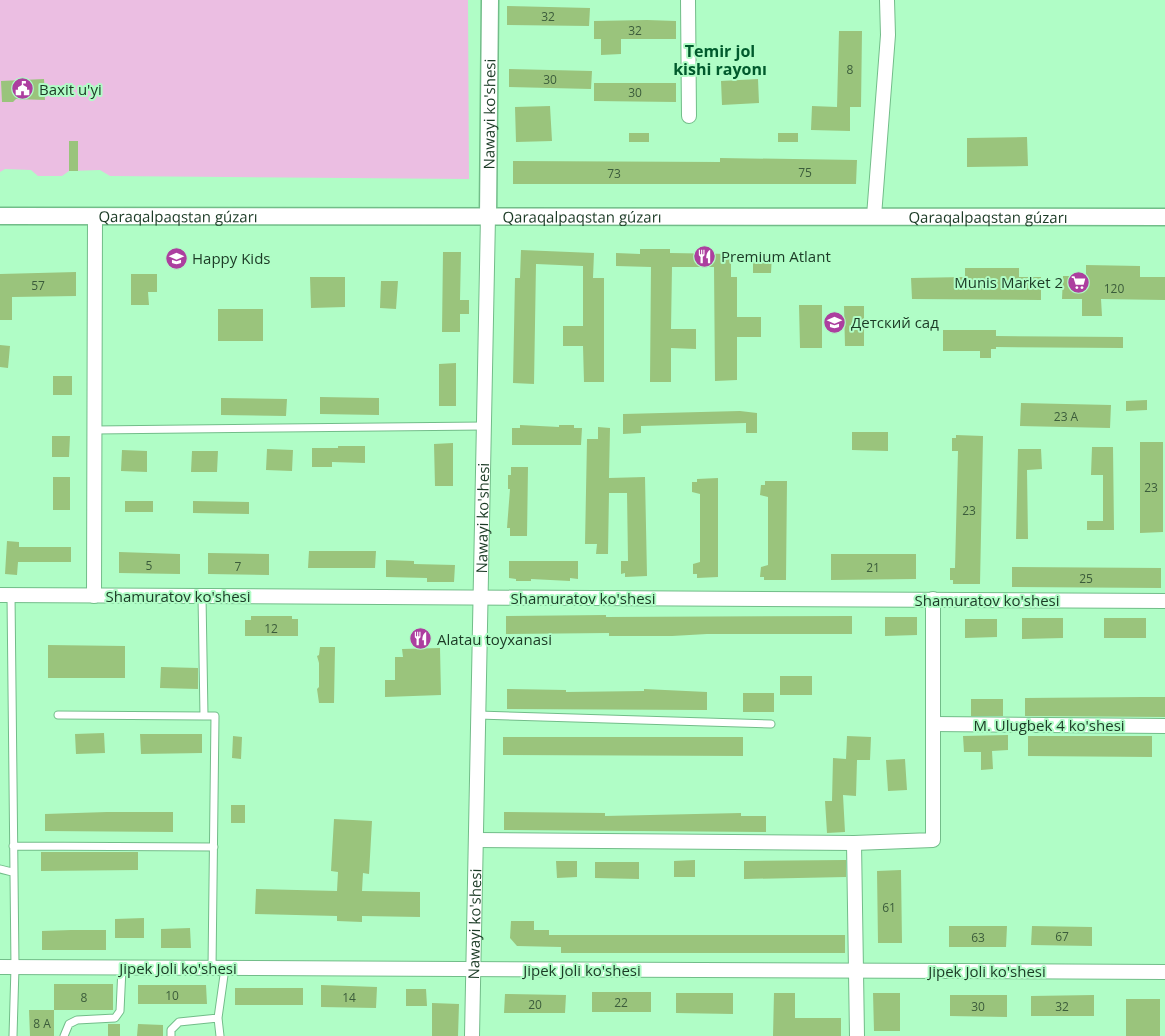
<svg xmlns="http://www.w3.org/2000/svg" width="1165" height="1036" font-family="'Open Sans',sans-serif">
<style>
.green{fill:#ebbee2}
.building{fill:#9ac47c}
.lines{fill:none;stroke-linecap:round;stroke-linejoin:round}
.service-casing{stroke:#72bd89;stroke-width:9}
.minor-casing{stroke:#72bd89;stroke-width:16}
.tertiary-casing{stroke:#72bd89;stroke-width:19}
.service{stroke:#fff;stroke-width:7}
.minor{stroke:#fff;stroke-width:14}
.tertiary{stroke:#fff;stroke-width:16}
.labels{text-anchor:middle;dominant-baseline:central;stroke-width:4;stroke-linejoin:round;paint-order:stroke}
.number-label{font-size:12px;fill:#3b5c3b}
.poi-label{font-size:15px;fill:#1b3a25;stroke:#b0fdc6;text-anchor:start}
.street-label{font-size:15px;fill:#1b3a25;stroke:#b0fdc6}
.neighbourhood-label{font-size:16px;font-weight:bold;fill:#005a2c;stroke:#b0fdc6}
</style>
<rect width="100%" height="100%" fill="#b0fdc6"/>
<path class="green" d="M0 0H468L469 179 110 176 100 170 69 171 62 176H38L31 170 5 169 0 172Z"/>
<path class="building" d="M507 6 590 8 589 26 507 25Z
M647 20 676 21V39H621V54L601 55V39H594V21Z
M839 31H862L861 107H850V131L811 130 812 106 837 107Z
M509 69 592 71 591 89 509 87Z
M44 79 45 100 16 99 13 102H2L1 81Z
M758 79 759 103 722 105 721 81Z
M594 83H676V102L594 101Z
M550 106 552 141 516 142 515 107Z
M629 133H649V142H629Z
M778 133H798V142H778Z
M1027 137 1028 166 967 167V138Z
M69 141H78V171H69Z
M720 158 857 160 856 184H513V161L720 162Z
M640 249H670V253L731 254V277H737V317H761V337H737V380L715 381 714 267H672L671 329H696V349L671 348V382H650L651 267 616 266V253L640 254Z
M521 250 594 253 593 278H604V382H584L583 346H563V326H583V266L536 264 534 384 513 383 515 278H520Z
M443 252H461L460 300H469V314H460V332H442Z
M753 254H772L771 273H753Z
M1086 265 1140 266V277H1165V300L1101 299 1102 316H1082V299H1062L1063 276H1086Z
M965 268H1019V277H1041V300L912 299 911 278 965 277Z
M76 272V296L12 297V320H0V274Z
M131 274H157V292H148L149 305H131Z
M310 277H345V307L311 308Z
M381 281H398L396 309 380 308Z
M799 305H822V348H800Z
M844 306H864V346H845Z
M218 309H263V341H218Z
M943 330H996V336L1123 337V348L996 347V349H991V358H980V351H943Z
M0 345 10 346 8 368 0 367Z
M456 363V406H439V364Z
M53 376H72V395H53Z
M320 397 379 398V415L320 414Z
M221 398 287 399 286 416 221 415Z
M1147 400V410L1126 411V401Z
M1021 403 1111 405 1110 428 1020 426Z
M740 411 757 413V433H746V423L641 426V433L623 434V414Z
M520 425 559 427V425H574V428H582L581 445H512V428H520Z
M598 427 610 428 609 478 645 477 647 576 625 577V573L621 574V561H628L627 493H609L608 554H596L597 544H585L587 439H598Z
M852 432H888V451L852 450Z
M956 435 983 436 980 584H953V580H950V568H955L958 451H952V438H956Z
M52 436H70L69 457H52Z
M1140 442H1163V532L1140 533Z
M453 443V486H435L434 444Z
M338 446H365V463L332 462V467H312V448H338Z
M1092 447H1113L1114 530H1087V521H1103V475H1091Z
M267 449 293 450 292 471 266 470Z
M1018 449H1041L1042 469 1027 470 1028 539H1016Z
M122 450 147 451V472L121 471Z
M192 451H218L217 472H191Z
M511 467H528L527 536H510V528H507L510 489H508V475H511Z
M53 477H70V510H53Z
M718 478V577L697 578V574H693V564L700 562V494L692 492V482H697V479Z
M765 481H787L786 580H764V577H760L761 567 768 565V497L760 495 761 485H765Z
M125 501H153V512H125Z
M193 501 249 502V514L193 513Z
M7 541 19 542V547H71V562H18L17 575 5 574Z
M309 551H376L375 568H308Z
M119 552 180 554V574L119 573Z
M208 553 269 554V575L208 574Z
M831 554H916V579L831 580Z
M386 560 414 561V564L455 565 454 582H427V578L386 577Z
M509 561H578V579L570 578V581L531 579V581H516V579L509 578Z
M1012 567 1161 568V588L1012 587Z
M606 615V617L852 616V634H707L672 636H609V633L506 634V616Z
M251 616H292V619H298V636H245V620H251Z
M885 617H917V635L885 636Z
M1022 618H1063V638L1022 639Z
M1104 618H1146V638H1104Z
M965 619H997V637L965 638Z
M48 645 125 646V678H48Z
M320 647H335L334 703H319L317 689 319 687V663L317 656 319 655Z
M440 648 441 695 385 697V680H395V657H403L402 649Z
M161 667 198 668V689L160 688Z
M780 676H812V695H780Z
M507 689 566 690V692L644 691V689L707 692V710L507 709Z
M743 693H774V712H743Z
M1143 697H1165V717L1025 716V698Z
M971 699H1003V716H971Z
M104 733 105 753 76 754 75 734Z
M140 734H202V753L141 754Z
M1008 735V750L992 751 993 769 981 770V752H964L963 736Z
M233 736 242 737 241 759 232 758Z
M847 736 871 737 870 760H857L856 796 843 795 845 832 827 833 825 801H832L833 758 846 759Z
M1028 736H1152V757L1028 756Z
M503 737H743V756L503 755Z
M905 759 907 790 888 791 886 760Z
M231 805H245V823H231Z
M107 812H173V832L45 831V814Z
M504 812 605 813V816L741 813V816H766V832L504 830Z
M334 819 372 821 369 874 363 873 362 891 420 892V917L362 916V922L337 921V916L255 914 256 889 337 891 338 872 331 871Z
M41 852H138V870L41 871Z
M695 860V877H674V861Z
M846 860V877L744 879V861Z
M556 861H577V877L557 878Z
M595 862H639V879L595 878Z
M901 870 902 943H878L877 871Z
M144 918V938H115V919Z
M511 921H534V930H549V935H845V953H561V947L517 946 510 938Z
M949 926H1007L1006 947H949Z
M1032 926 1092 927V946L1031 945Z
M190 928 191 948H161V929Z
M71 930H106V950H42V931Z
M54 984H113V1010H54Z
M138 985H206L207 1004H138Z
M321 985 377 987 376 1008 321 1007Z
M235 988H303V1005H235Z
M406 989H426L427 1006H406Z
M592 992H651V1012H592Z
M676 993H733V1014L676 1013Z
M774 993H795V1018H841V1036H773Z
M873 993H900V1031H874Z
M505 994 566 995 565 1013H504Z
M950 995H1007V1017L950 1016Z
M1094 995V1016H1031V996Z
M1126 999H1160V1036H1126Z
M432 1003 459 1004 458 1036H432Z
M29 1010H54V1036H30Z
M108 1024H120V1036H108Z
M138 1024 163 1025V1036H137Z"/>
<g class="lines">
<defs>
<path id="service" d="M95 430 484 426
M11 595 15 967 13 1036
M202 596 204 716H215L212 968
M58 715 204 716
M478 715 771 724
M13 846 214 847
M0 869 12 872
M218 1018 220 1036
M64 1036 69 1024 77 1020 115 1018 120 1011 122 968
M171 1036V1030L179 1022 218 1018 225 968"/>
<g id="minor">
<path d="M688 0 689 116"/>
<path d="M874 216 888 35 887 0"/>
<path d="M0 595 1165 601"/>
<path d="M94 596 95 217"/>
<path d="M933 724 1165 726"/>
<path d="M476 840 854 843 933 840V599"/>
<path d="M854 843 857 1036"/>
<path d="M0 967 1165 972"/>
<path id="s1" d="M472 1036 488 216"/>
</g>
<g id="tertiary">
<path id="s2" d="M0 216 1165 217"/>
<path id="s3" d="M488 216 490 0"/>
</g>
</defs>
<use href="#service" class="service-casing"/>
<use href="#minor" class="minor-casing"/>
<use href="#tertiary" class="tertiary-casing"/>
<use href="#service" class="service"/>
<use href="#minor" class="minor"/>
<use href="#tertiary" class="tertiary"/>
</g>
<defs>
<symbol id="civic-disc" viewBox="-11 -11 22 22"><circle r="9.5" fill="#ac3f9f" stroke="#b0fdc6"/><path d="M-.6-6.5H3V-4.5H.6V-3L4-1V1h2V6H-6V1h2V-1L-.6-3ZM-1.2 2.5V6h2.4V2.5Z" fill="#fff"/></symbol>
<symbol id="restaurant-disc" viewBox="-11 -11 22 22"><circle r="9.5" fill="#ac3f9f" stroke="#b0fdc6"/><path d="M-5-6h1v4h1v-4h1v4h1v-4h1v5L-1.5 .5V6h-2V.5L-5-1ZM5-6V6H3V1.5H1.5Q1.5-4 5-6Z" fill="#fff"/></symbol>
<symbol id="school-disc" viewBox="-11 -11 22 22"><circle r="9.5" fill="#ac3f9f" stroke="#b0fdc6"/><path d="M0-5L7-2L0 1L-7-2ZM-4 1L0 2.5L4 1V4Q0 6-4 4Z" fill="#fff"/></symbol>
<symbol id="supermarket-disc" viewBox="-11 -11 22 22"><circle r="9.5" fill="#ac3f9f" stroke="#b0fdc6"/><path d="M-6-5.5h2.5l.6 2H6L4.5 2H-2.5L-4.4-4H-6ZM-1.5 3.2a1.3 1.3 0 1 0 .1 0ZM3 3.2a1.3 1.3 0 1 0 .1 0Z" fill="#fff"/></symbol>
</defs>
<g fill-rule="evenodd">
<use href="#civic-disc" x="10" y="76" width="25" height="25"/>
<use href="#restaurant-disc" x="692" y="244" width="25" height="25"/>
<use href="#school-disc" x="164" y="246" width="25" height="25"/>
<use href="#supermarket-disc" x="1066" y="270" width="25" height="25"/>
<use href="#school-disc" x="822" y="310" width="25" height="25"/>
<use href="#restaurant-disc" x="408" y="626" width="25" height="25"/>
</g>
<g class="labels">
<g class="number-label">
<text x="548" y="16">32</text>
<text x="635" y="30">32</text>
<text x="850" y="69">8</text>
<text x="550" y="79">30</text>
<text x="635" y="92">30</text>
<text x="805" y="172">75</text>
<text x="614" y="173">73</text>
<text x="38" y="285">57</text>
<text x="1114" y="288">120</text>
<text x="1066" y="416">23 А</text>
<text x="1151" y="487">23</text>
<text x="969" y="510">23</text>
<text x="149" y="565">5</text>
<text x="238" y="566">7</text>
<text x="873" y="567">21</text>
<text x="1086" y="578">25</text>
<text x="271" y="628">12</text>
<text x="889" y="907">61</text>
<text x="1062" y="936">67</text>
<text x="978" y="937">63</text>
<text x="172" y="995">10</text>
<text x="84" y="997">8</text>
<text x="349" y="997">14</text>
<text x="621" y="1002">22</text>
<text x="535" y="1004">20</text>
<text x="978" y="1006">30</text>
<text x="1062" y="1006">32</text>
<text x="42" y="1023">8 А</text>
</g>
<g class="poi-label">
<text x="39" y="89">Baxit u'yi</text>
<text x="721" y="256">Premium Atlant</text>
<text x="192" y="258">Happy Kids</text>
<text x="1063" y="282" text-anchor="end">Munis Market 2</text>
<text x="851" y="322">Детский сад</text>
<text x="437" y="639">Alatau toyxanasi</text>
</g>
<g class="street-label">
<text stroke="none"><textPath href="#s3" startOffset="102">Nawayi ko'shesi</textPath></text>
<text stroke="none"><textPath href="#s2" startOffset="178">Qaraqalpaqstan gúzarı</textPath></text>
<text stroke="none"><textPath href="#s2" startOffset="582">Qaraqalpaqstan gúzarı</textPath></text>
<text stroke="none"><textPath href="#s2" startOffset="988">Qaraqalpaqstan gúzarı</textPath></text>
<text stroke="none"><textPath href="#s1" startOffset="518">Nawayi ko'shesi</textPath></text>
<text x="178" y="596">Shamuratov ko'shesi</text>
<text x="583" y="598">Shamuratov ko'shesi</text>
<text x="987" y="600">Shamuratov ko'shesi</text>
<text x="1049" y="725">M. Ulugbek 4 ko'shesi</text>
<text stroke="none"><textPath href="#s1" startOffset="112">Nawayi ko'shesi</textPath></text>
<text x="178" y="968">Jipek Joli ko'shesi</text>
<text x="582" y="970">Jipek Joli ko'shesi</text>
<text x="987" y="971">Jipek Joli ko'shesi</text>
</g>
<g class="neighbourhood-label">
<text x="720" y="51">Temir jol<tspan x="720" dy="18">kishi rayonı</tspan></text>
</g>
</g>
</svg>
